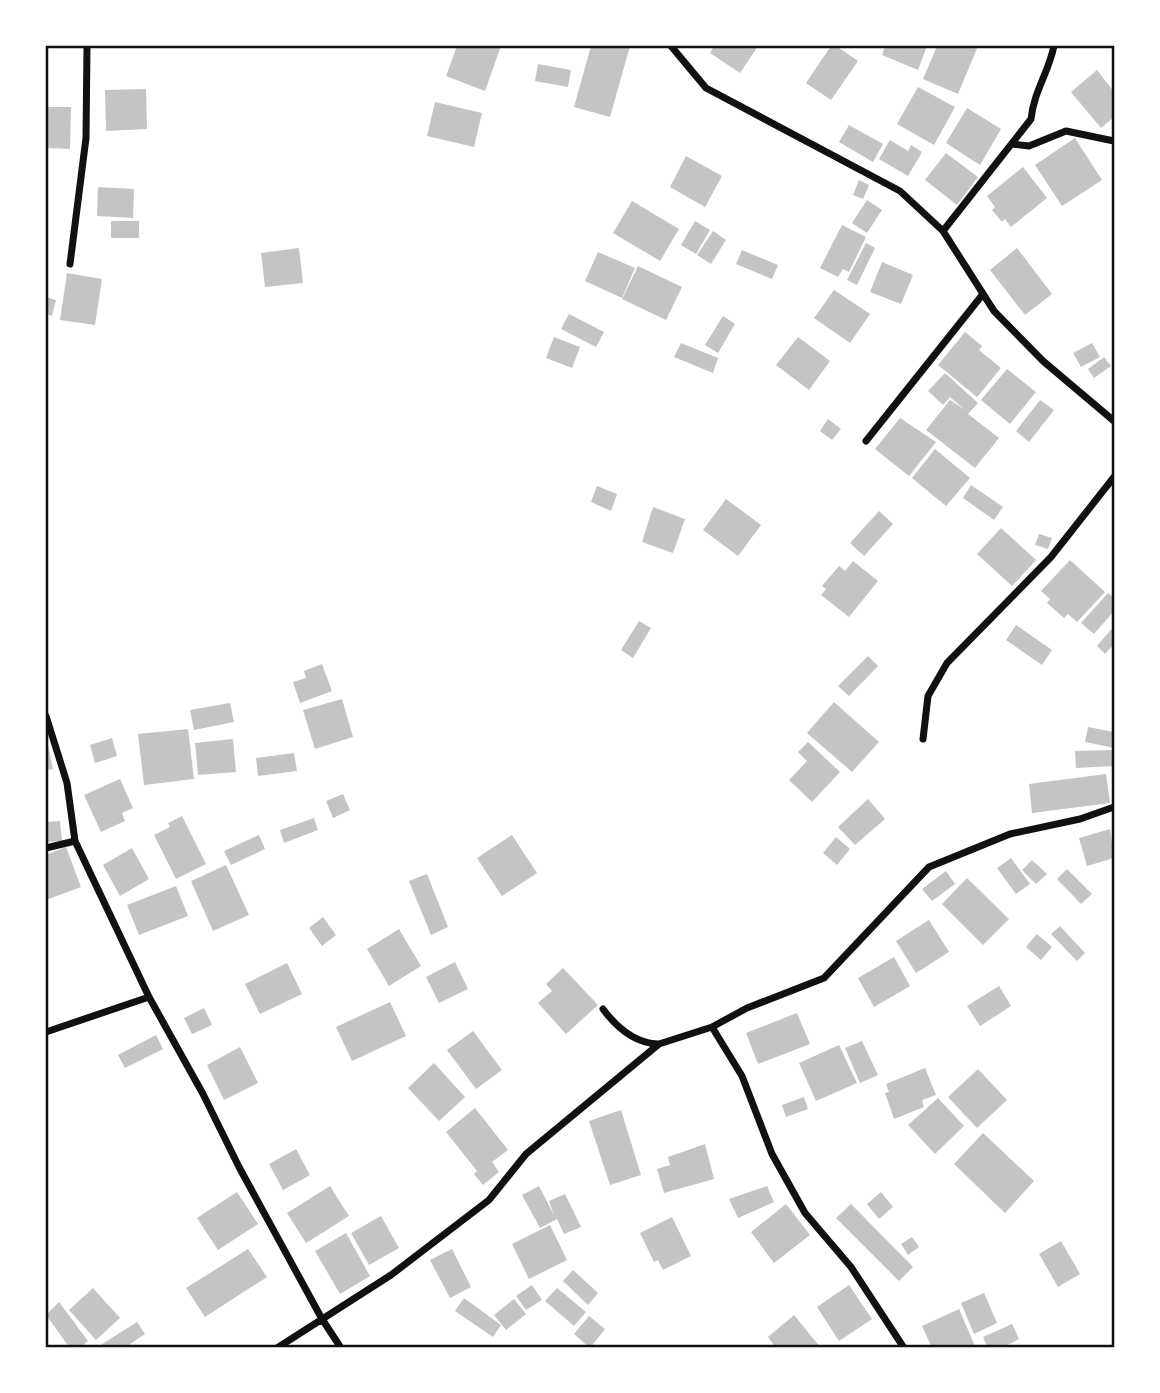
<svg xmlns="http://www.w3.org/2000/svg" width="1160" height="1393" font-family="'Archivo Narrow',sans-serif">
<style>
.building{fill:#c4c4c4}
.lines{fill:none;stroke-linecap:round;stroke-linejoin:round}
.minor{stroke:#111;stroke-width:7}
.neatline{fill:none;stroke:#111;stroke-width:2.5}
</style>
<rect width="100%" height="100%" fill="#fff"/>
<path class="building" d="M457 46H501L485 91 446 76Z
M591 46H630L610 117 574 107Z
M714 46H758L740 73 710 53Z
M831 46H836L858 61 831 100 806 83Z
M885 46H927L918 70 882 55Z
M937 46H978L958 94 923 79Z
M538 64 571 70 568 87 535 81Z
M1097 70 1114 92V117L1101 128 1071 92Z
M918 87 955 107 934 145 897 124Z
M146 89 147 129 106 131 105 90Z
M435 102 482 113 474 147 427 136Z
M46 107H71L70 149 46 148Z
M967 108 1001 129 980 165 946 143Z
M849 125 883 144 873 162 839 142Z
M1075 138 1102 180 1062 206 1035 165Z
M890 140 908 151 911 145 922 152 908 176 879 159Z
M946 153 978 177 957 205 925 180Z
M686 156 722 176 705 207 670 187Z
M1023 167 1047 198 1011 227 1005 219 1002 222 992 210 995 207 987 196Z
M859 180 869 185 863 199 853 195Z
M98 187 134 189 133 218 97 216Z
M867 200 882 210 867 233 852 223Z
M632 201 679 229 660 261 613 233Z
M111 221H139V238H111Z
M695 221 710 230 696 254 681 245Z
M842 225 866 237 849 272 843 269 838 277 820 268Z
M713 231 726 240 711 264 697 255Z
M866 243 875 248 857 285 847 280Z
M299 248 303 283 265 287 261 253Z
M1017 248 1052 294 1025 315 990 270Z
M742 250 778 265 772 279 736 264Z
M598 252 635 268 622 298 585 281Z
M882 262 913 275 901 304 870 292Z
M638 266 682 287 666 320 622 299Z
M67 273 102 279 95 325 60 320Z
M834 290 870 314 850 343 814 318Z
M46 297 56 300 52 316 46 314Z
M569 314 604 332 596 347 561 329Z
M723 316 735 324 718 353 705 345Z
M965 332 982 346 979 350 1001 368 977 397 938 365Z
M554 337 580 347 572 368 546 358Z
M798 337 830 361 809 390 776 365Z
M681 343 718 358 713 373 674 357Z
M1092 343 1100 357 1081 367 1073 353Z
M1104 357 1111 366 1094 378 1088 369Z
M1007 369 1036 392 1010 424 981 400Z
M945 373 978 403 968 414 999 438 975 468 926 430 950 400 965 410 950 397 943 405 928 391Z
M1040 400 1054 410 1029 442 1016 431Z
M900 418 936 442 909 476 875 449Z
M828 419 841 429 832 440 820 431Z
M935 449 970 478 946 506 912 478Z
M971 485 1003 507 994 520 963 498Z
M597 486 617 494 611 511 591 502Z
M726 499 761 525 738 556 703 530Z
M653 507 685 519 673 553 642 542Z
M879 511 893 524 864 556 850 543Z
M1001 528 1036 560 1012 586 977 554Z
M1039 534 1052 538 1048 549 1035 545Z
M1070 560 1105 592 1077 622 1068 614 1064 618 1047 603 1050 599 1041 591Z
M853 561 878 581 849 617 821 595 826 589 822 586 839 566 845 571Z
M1108 593 1114 598V611L1094 634 1081 623Z
M639 621 651 628 633 658 621 650Z
M1016 625 1052 650 1042 665 1006 640Z
M1114 626V644L1105 654 1097 646Z
M868 656 878 666 849 696 838 686Z
M322 664 332 691 300 703 293 682 306 678 304 671Z
M342 699 353 737 315 749 303 710Z
M834 702 879 742 852 772 807 733Z
M230 703 234 722 194 730 190 710Z
M1088 727 1114 732V748L1085 742Z
M188 729 194 779 144 785 138 734Z
M46 735 53 769 46 770Z
M112 738 117 756 95 763 90 745Z
M233 739 236 772 198 775 195 743Z
M808 742 840 772 812 802 789 780 807 761 798 752Z
M1114 750V766L1076 768 1075 751Z
M294 753 297 771 258 776 256 758Z
M1106 774 1110 803 1032 813 1029 784Z
M120 779 133 808 122 813 125 821 101 832 84 795Z
M343 794 350 810 333 818 326 801Z
M868 799 885 819 855 845 838 827Z
M182 816 206 864 176 879 154 835 170 827 168 823Z
M314 818 318 830 284 843 280 830Z
M60 821 62 841 46 842V822Z
M1110 829 1114 858 1087 866 1079 838Z
M259 835 265 849 231 865 224 851Z
M512 835 537 873 502 896 477 858Z
M836 837 850 849 837 865 823 853Z
M66 847 81 887 46 900V855Z
M132 848 149 879 120 896 103 865Z
M1011 858 1030 884 1016 894 997 868Z
M1032 860 1047 874 1036 884 1022 870Z
M226 865 249 915 213 931 191 881Z
M1067 869 1092 894 1081 904 1057 879Z
M946 871 955 884 932 901 922 889Z
M427 874 448 927 431 935 409 881Z
M967 878 1009 919 983 945 942 904Z
M176 886 188 916 139 935 127 905Z
M323 917 336 935 322 946 309 928Z
M929 920 949 952 916 973 896 941Z
M1060 926 1085 953 1077 961 1051 934Z
M399 929 421 966 389 986 367 949Z
M1037 934 1052 947 1041 960 1026 947Z
M894 957 910 986 874 1007 858 978Z
M455 962 468 989 439 1003 426 977Z
M287 963 302 994 260 1014 245 984Z
M563 968 598 1005 566 1034 538 1003 552 991 546 984Z
M999 986 1011 1006 980 1026 967 1006Z
M390 1002 406 1036 352 1061 336 1027Z
M204 1008 212 1025 192 1034 184 1018Z
M797 1013 810 1044 758 1064 746 1033Z
M473 1031 502 1070 476 1089 447 1050Z
M156 1035 163 1049 125 1068 118 1055Z
M862 1041 878 1075 860 1083 845 1048Z
M839 1045 857 1083 816 1101 799 1063Z
M240 1047 258 1083 224 1100 207 1065Z
M434 1063 465 1097 439 1121 408 1088Z
M925 1068 936 1095 922 1100 924 1107 894 1119 885 1093 889 1092 886 1084Z
M978 1069 1007 1100 977 1128 948 1097Z
M804 1097 808 1109 786 1117 782 1105Z
M938 1098 964 1126 935 1154 908 1125Z
M475 1108 508 1150 492 1162 499 1172 483 1185 474 1174 477 1171 446 1132Z
M621 1110 641 1175 610 1185 589 1121Z
M983 1133 1034 1181 1005 1213 954 1164Z
M705 1144 714 1179 664 1193 657 1169 670 1165 668 1157Z
M296 1149 310 1175 283 1190 269 1164Z
M330 1186 349 1216 306 1243 287 1213Z
M539 1186 554 1215 549 1201 565 1194 581 1227 564 1234 557 1219 540 1228 522 1195Z
M767 1186 774 1202 738 1218 729 1199Z
M237 1192 258 1224 218 1250 197 1218Z
M881 1192 893 1207 879 1219 867 1204Z
M786 1204 810 1235 774 1263 751 1232Z
M851 1204 913 1267 899 1281 836 1218Z
M381 1216 399 1248 369 1265 351 1233Z
M672 1217 691 1256 663 1270 658 1260 654 1262 640 1233Z
M550 1225 567 1260 529 1279 512 1244Z
M346 1233 370 1276 340 1294 315 1251Z
M912 1237 919 1247 908 1255 901 1244Z
M1061 1241 1080 1274 1058 1287 1039 1254Z
M248 1249 267 1277 205 1317 186 1288Z
M452 1249 471 1287 450 1298 430 1260Z
M573 1270 598 1293 588 1305 563 1281Z
M532 1285 542 1300 526 1310 516 1296Z
M849 1285 872 1319 839 1341 817 1307Z
M93 1288 120 1318 96 1340 69 1310Z
M557 1288 586 1312 574 1326 545 1301Z
M984 1293 997 1323 974 1334 961 1303Z
M464 1298 501 1325 493 1337 455 1311Z
M514 1299 526 1314 506 1330 494 1315Z
M59 1302 88 1341 79 1348H70L46 1315Z
M959 1309 975 1346 932 1348 922 1326Z
M794 1315 821 1348H776L768 1337Z
M589 1316 605 1329 590 1348 574 1334Z
M137 1322 145 1334 124 1348H104L102 1344Z
M1012 1324 1019 1339 1002 1348H988L983 1337Z"/>
<g class="lines">
<path class="minor" d="M671 46 706 88 900 191 943 231 994 311 1043 361 1114 421
M1012 144 1029 146 1066 131 1114 141
M943 231 1031 119C1034 91 1048 74 1054 46
M70 264 86 138 87 46
M866 441 983 294
M46 716 67 783 75 841 149 997 203 1094 239 1167 322 1319 341 1348
M923 739 928 696 947 663 1051 557 1114 477
M46 848 75 841
M603 1009C617 1028 634 1043 658 1044
M46 1032 149 997
M277 1348 391 1275 489 1200 526 1154 659 1044 712 1027
M904 1348 851 1267 805 1213 772 1154 742 1076 712 1027 747 1008 824 978 929 867 1010 834 1080 819 1114 807"/>
</g>
<rect width="1160" height="1393" fill="none" stroke="#ffffff" stroke-width="94"/>
<rect x="47" y="47" width="1066" height="1299" class="neatline"/>
</svg>
